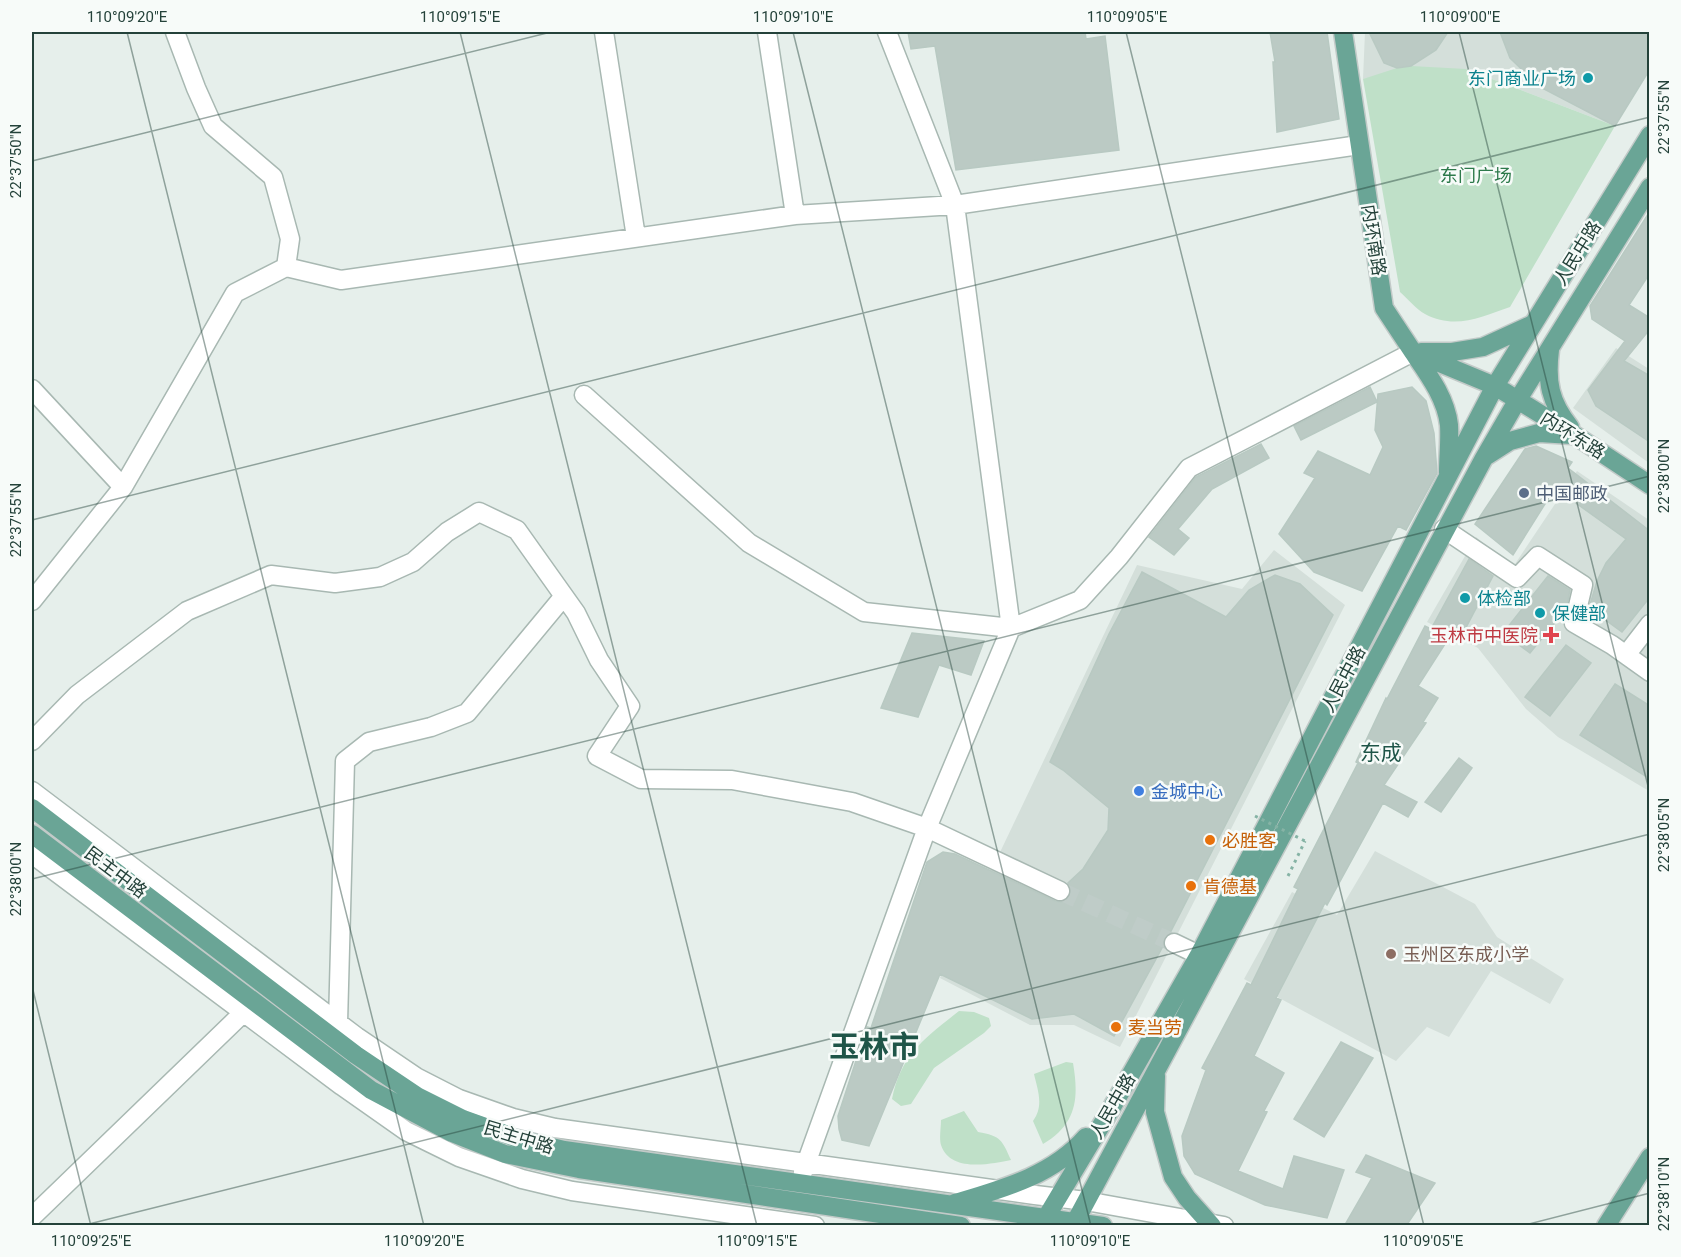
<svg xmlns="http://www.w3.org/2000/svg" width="1681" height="1257" font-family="Roboto,'Noto Sans SC',sans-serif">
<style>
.built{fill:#d4dfda}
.green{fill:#bfe0c8}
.building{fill:#bbcac4;stroke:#b8c9c2;stroke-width:1.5}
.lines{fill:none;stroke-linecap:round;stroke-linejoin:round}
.minor-tunnel{stroke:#bfccc8;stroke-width:18;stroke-dasharray:18 9;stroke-linecap:butt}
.minor-casing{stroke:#a8b8b2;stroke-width:21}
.major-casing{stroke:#c2cac8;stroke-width:21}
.path{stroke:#86b3a5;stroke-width:3;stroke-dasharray:3 4.5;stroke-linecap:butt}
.minor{stroke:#fff;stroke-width:18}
.major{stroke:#6aa596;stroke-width:18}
.path-bridge{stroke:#86b3a5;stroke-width:3;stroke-dasharray:3 4.5;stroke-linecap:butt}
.ticks{fill:none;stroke:#24423a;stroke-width:1.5;stroke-opacity:0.45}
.culture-dot{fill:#0f9aa8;stroke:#f7fbf9;stroke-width:2}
.service-dot{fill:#5c6f8a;stroke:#f7fbf9;stroke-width:2}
.health-dot{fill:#e0444e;stroke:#f7fbf9;stroke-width:2}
.shop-dot{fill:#3f7fe0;stroke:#f7fbf9;stroke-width:2}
.food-dot{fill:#e8710a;stroke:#f7fbf9;stroke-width:2}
.education-dot{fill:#8d6e63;stroke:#f7fbf9;stroke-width:2}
.labels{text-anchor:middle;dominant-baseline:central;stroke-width:5;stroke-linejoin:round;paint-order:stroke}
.culture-label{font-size:18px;fill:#0d838f;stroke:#f7fbf9;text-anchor:start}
.park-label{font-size:18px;fill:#2d7a4b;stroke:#f7fbf9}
.street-label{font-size:18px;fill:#24423a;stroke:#f7fbf9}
.service-label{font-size:18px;fill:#4e5e75;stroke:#f7fbf9;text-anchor:start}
.health-label{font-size:18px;fill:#be3a42;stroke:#f7fbf9;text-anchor:end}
.shop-label{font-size:18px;fill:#366cbe;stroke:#f7fbf9;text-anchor:start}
.food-label{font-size:18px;fill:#c56008;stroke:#f7fbf9;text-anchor:start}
.education-label{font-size:18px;fill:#785e54;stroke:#f7fbf9;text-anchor:start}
.quarter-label{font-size:21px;fill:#1f5548;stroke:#f7fbf9}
.town-label{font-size:30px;font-weight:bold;fill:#1f5548;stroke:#f7fbf9}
.neatline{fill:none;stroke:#24423a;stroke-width:2}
.ticks-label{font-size:15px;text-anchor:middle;fill:#24423a}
</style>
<rect width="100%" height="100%" fill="#e6efeb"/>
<path class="built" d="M1365 32H1649V69L1615 126 1466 69 1363 79Z
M1616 348 1649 369V463L1573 408Z
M1577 471 1649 520V791L1558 737 1526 709 1478 648 1427 622 1476 537 1513 567Z
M1274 550 1345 605 1120 1047 1074 1025H1030L940 978 1137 565 1242 589Z
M1375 851 1475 904 1497 937 1564 979 1550 1004 1491 971 1449 1037 1427 1027 1396 1061 1244 979 1292 892 1337 915Z"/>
<path class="green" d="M1411 66 1466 69 1615 126 1510 307C1481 317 1455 330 1425 314 1416 309 1408 299 1400 292L1363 79 1397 68Z
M959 1011 974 1012 989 1018 991 1026 984 1033 934 1068 911 1104 901 1106 892 1099C901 1054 925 1038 959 1011Z
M1066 1062 1073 1063C1079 1098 1077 1124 1043 1144L1033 1121C1044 1106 1038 1091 1034 1074Z
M964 1111 978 1132C1001 1136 1002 1140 1011 1160 991 1164 950 1173 941 1145 939 1138 941 1128 941 1120Z"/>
<path class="building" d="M908 32H1085L1086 39 1105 36 1119 150 956 170 935 46 911 49Z
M1270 32H1327L1339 119 1277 132 1273 62H1275Z
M1369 32H1448L1436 50 1411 66 1397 68 1384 63Z
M1500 32H1650V69L1615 126 1540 87 1510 58Z
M1650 211V273L1629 305 1650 318V329L1624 361 1650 376V442L1596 406 1588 390 1625 341 1592 319 1590 306Z
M1370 387 1377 402 1301 440 1294 426Z
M1412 387 1426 401 1434 433 1437 473 1406 530 1398 526 1362 591 1314 572 1279 534 1315 478 1304 473 1318 451 1370 475 1383 447 1375 430 1378 394Z
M1261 444 1269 458 1212 489 1178 529 1189 538 1174 555 1149 537 1196 477Z
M1536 446 1572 462 1568 468 1650 531V597L1622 632 1589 608 1597 581 1606 563 1626 539 1555 488 1513 555 1475 524 1525 449Z
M1469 559 1493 576 1461 637 1452 633 1418 686 1438 698 1423 722 1426 723 1384 785 1417 802 1408 817 1383 803 1327 905 1325 903 1276 998 1281 1000 1254 1056 1284 1073 1264 1111 1267 1112 1238 1171 1283 1189 1294 1156 1344 1170 1327 1218 1265 1205 1195 1174 1184 1156 1182 1136 1206 1070 1202 1068 1247 983 1251 985 1298 889 1294 887 1358 763 1356 762 1386 698 1387 699 1425 626 1431 629Z
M1142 572 1226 617 1249 590 1275 575 1300 584 1333 615 1170 933 1164 938 1163 946 1155 961 1114 1036 1074 1014 1032 1019 940 974 869 1146 842 1140 839 1129 838 1116 867 1027 871 1028 927 862 943 852 955 854 1055 901 1061 902 1067 900 1070 895 1071 890 1068 883 1083 869 1108 830 1109 808 1063 770 1050 762 1109 634Z
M1548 576 1570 590 1566 609 1530 653 1503 633Z
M912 633 984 641 971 675 939 665 918 717 881 708Z
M1566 645 1591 663 1550 716 1525 697Z
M1615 684 1650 706V779L1580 735Z
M1459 758 1472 768 1441 812 1425 802Z
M1341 1042 1373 1058 1324 1137 1294 1119Z
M1366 1155 1435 1183 1406 1226H1359L1346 1223 1372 1178 1356 1172Z"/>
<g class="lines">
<path class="minor-tunnel" d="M1060 891 1174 943"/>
<defs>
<path id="minor" d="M175 32 196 88 213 126 273 177 290 239 286 267
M604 32 636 237
M767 32 795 215
M32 389 123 487
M584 395 749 543 864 612 1011 628 1080 600 1119 557 1189 468 1413 352
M1444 529 1517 578 1538 556 1583 585 1574 623 1612 645 1650 672
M32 601 123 487 235 293 286 267 341 280 795 215 955 205 1359 145
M1626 655 1650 624
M32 741 77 695 187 611 271 575 335 583 380 577 413 562 447 532 479 512 517 530 576 613 599 660 630 706 597 756 641 779 732 780 852 802 927 828 1060 891
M32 791 357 1037 416 1077 459 1099 513 1118 555 1128 1035 1195 1086 1201 1224 1226
M32 854 342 1086 406 1131 459 1157 522 1179 572 1191 815 1226
M1174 943 1199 955
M338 1023 345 761 369 742 431 727 467 713 564 596
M803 1172 927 828 1011 628 955 205 887 32
M32 1217 243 1013"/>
<path id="major" d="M1343 32 1384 308 1413 352 1495 386 1576 436 1650 485
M1550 350C1546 382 1550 402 1570 427
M1413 352C1428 374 1446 398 1449 425 1450 441 1448 457 1448 473
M1421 352H1452L1483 347 1533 324
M1485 457 1510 441 1539 433 1572 435
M32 808 356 1055 417 1096 463 1119 519 1139 564 1150 1103 1226
M32 834 371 1090 452 1133 505 1154 579 1169 961 1226
M1156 1076 1155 1112 1173 1177 1187 1198 1212 1226
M955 1203C1002 1189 1052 1176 1086 1137
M1041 1226 1111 1109 1199 955 1495 386 1650 135
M1073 1226 1484 458 1517 401 1650 187
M1606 1226 1650 1157"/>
</defs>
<use href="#minor" class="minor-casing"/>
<use href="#major" class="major-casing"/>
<path class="path" d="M1288 876 1305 841"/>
<use href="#minor" class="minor"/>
<use href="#major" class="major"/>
<path class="path-bridge" d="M1255 816 1305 841"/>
</g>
<path class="ticks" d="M127 32 424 1226M460 32 757 1226M793 32 1091 1226M1126 32 1424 1226M1459 32 1650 794M32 161 551 32M32 520 1650 117M32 879 1650 476M32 986 91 1226M81 1226 1650 834M1521 1226 1650 1193"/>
<g class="culture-dot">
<circle cx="1588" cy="78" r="6"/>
<circle cx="1465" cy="598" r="6"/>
<circle cx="1540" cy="613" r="6"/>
</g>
<circle class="service-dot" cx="1524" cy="493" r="6"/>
<path class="health-dot" d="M1548 626h6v6h6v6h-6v6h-6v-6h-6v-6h6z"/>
<circle class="shop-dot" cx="1139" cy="791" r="6"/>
<g class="food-dot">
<circle cx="1210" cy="840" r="6"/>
<circle cx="1191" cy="886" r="6"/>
<circle cx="1116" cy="1027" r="6"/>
</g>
<circle class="education-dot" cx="1391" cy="954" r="6"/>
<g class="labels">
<g class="culture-label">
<text x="1576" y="78" text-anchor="end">东门商业广场</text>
<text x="1477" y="598">体检部</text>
<text x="1552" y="613">保健部</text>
</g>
<g class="park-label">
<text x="1476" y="175">东门广场</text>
</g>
<g class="street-label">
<text transform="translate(1374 240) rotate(81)">内环南路</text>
<text transform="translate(1577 253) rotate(-58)">人民中路</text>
<text transform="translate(1573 435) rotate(32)">内环东路</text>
<text transform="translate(1343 679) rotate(-62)">人民中路</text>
<text transform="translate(116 872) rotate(37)">民主中路</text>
<text transform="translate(1112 1106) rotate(-60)">人民中路</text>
<text transform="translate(519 1137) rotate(17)">民主中路</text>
</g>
<g class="service-label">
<text x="1536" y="493">中国邮政</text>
</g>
<g class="health-label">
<text x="1538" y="635">玉林市中医院</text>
</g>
<g class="shop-label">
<text x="1151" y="791">金城中心</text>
</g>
<g class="food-label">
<text x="1222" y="840">必胜客</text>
<text x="1203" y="886">肯德基</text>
<text x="1128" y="1027">麦当劳</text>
</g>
<g class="education-label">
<text x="1403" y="954">玉州区东成小学</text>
</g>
<g class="quarter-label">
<text x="1381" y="753">东成</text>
</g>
<g class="town-label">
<text x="874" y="1046">玉林市</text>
</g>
</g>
<rect width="1681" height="1257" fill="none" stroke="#f7fbf9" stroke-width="66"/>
<rect x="33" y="33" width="1615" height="1191" class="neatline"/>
<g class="ticks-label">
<text x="127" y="22">110°09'20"E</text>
<text x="460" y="22">110°09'15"E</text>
<text x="793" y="22">110°09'10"E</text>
<text x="1127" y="22">110°09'05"E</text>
<text x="1460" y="22">110°09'00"E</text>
<text transform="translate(1664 117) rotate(-90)" y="5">22°37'55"N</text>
<text transform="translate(16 161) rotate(-90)" y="5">22°37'50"N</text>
<text transform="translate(1664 476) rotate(-90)" y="5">22°38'00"N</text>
<text transform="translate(16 520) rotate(-90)" y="5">22°37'55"N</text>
<text transform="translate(1664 835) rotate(-90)" y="5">22°38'05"N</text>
<text transform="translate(16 879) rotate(-90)" y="5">22°38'00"N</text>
<text transform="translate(1664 1194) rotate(-90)" y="5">22°38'10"N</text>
<text x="91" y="1246">110°09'25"E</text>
<text x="424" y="1246">110°09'20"E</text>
<text x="757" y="1246">110°09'15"E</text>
<text x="1090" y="1246">110°09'10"E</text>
<text x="1423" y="1246">110°09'05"E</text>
</g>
</svg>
